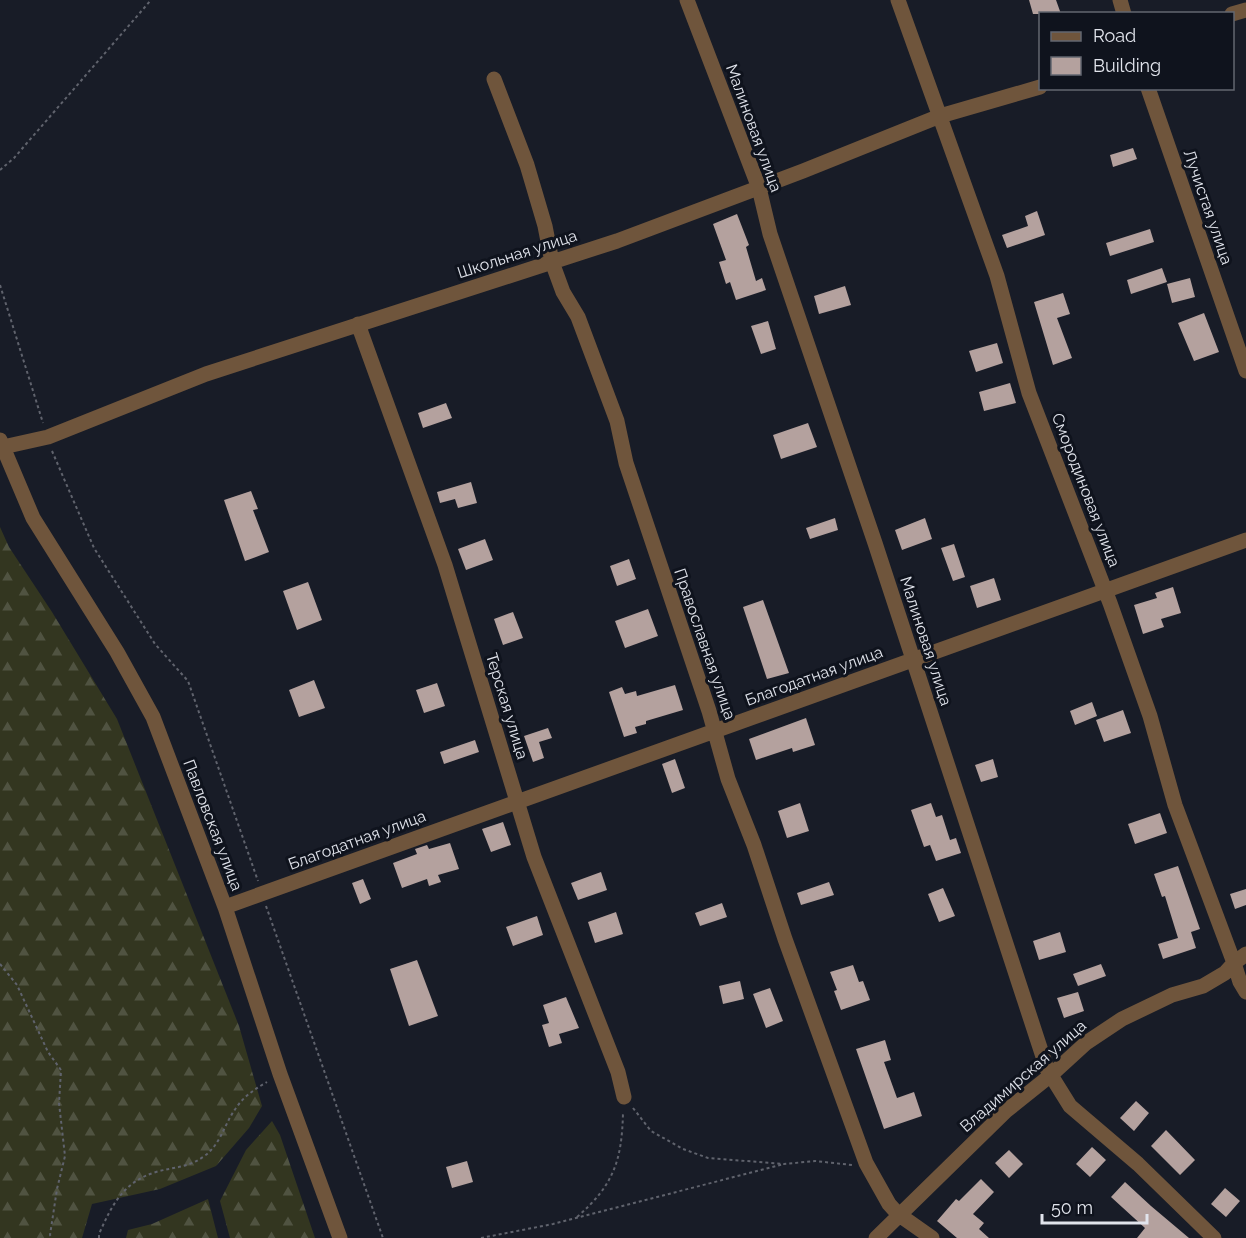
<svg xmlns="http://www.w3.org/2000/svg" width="1246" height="1238" font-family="Raleway,sans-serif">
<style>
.forest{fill:url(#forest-firs)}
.building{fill:#b4a19e}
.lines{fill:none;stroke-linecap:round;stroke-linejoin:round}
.path{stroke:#60636d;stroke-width:2;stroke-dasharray:3 3;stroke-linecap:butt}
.minor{stroke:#6f553c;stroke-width:15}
.labels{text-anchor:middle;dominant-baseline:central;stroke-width:6;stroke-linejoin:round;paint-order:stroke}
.street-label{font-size:16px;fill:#e1e4ec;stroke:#0f131d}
</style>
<defs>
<pattern id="forest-firs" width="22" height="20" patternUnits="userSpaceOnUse" patternTransform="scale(1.5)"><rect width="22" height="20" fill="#333620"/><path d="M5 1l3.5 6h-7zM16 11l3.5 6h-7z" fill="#505341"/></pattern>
</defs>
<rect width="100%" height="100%" fill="#181c27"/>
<path class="forest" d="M0 527 9 547 52 612 117 719 239 1026 262 1106 249 1128 216 1166 160 1189 92 1204 82 1238H0Z
M272 1121 280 1135 315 1238H230L220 1201 246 1150Z
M208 1199 218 1238H126L128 1230 152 1224Z"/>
<path class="building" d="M1029 0H1056L1061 14H1033Z
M1133 148 1137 159 1113 167 1110 155Z
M1037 211 1045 235 1007 248 1002 235 1028 226 1025 216Z
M737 214 749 245 746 247 756 281 762 278 766 290 736 300 730 282 726 284 719 262 726 260 713 224Z
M1150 229 1154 242 1110 256 1106 243Z
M1162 268 1167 282 1131 294 1127 280Z
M1190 278 1195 297 1172 303 1167 284Z
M845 286 851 305 819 314 814 296Z
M1063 293 1070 314 1057 318 1072 358 1053 365 1034 302Z
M1204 313 1219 352 1194 361 1178 323Z
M768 321 776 349 761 354 751 326Z
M997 343 1003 363 976 372 969 351Z
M1010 383 1016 403 984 411 979 392Z
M446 403 452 418 423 428 418 413Z
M808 423 817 447 781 459 773 435Z
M471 482 477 503 458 508 455 499 440 503 437 492Z
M251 491 258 509 253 510 269 552 245 561 224 500Z
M835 518 838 530 810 539 806 528Z
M925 518 932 539 902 550 895 530Z
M485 539 493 560 466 570 458 549Z
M954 544 965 577 953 581 941 548Z
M629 559 636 579 617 586 610 566Z
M994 578 1001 600 977 608 970 586Z
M308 582 322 620 297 630 283 591Z
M1173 587 1181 613 1161 619 1164 627 1143 634 1134 605 1157 598 1155 593Z
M763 600 789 673 767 679 743 607Z
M648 609 658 636 625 648 615 621Z
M513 612 523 638 503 645 494 619Z
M314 680 325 708 299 717 289 690Z
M437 683 445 706 424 713 416 690Z
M675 685 683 710 646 721V724L635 727 637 733 624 737 609 692 622 687 625 694 636 691 637 696Z
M1092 702 1097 716 1075 725 1070 711Z
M1123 710 1131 733 1104 742 1096 720Z
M806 718 815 745 793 752 792 748 756 760 749 739Z
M548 728 552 738 539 742 544 758 533 762 524 736Z
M475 740 479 752 444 764 440 752Z
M675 759 685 788 672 793 662 764Z
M993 759 998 777 981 782 975 765Z
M800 803 809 831 787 838 778 811Z
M931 803 936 817 942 815 950 840 956 838 961 853 936 861 930 845 924 847 911 810Z
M1160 813 1167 833 1135 844 1128 824Z
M503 822 511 845 491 852 482 829Z
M450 843 459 869 438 875 441 882 429 886 427 879 402 888 393 863 417 854 415 849 427 845 429 849Z
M1178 866 1200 929 1191 932 1196 948 1163 959 1158 944 1178 938 1165 896 1162 897 1154 874Z
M601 872 607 890 578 900 571 883Z
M363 879 371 899 360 904 352 883Z
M829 882 834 895 801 905 797 893Z
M943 888 955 916 939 922 928 894Z
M1246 889V905L1235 909 1230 894Z
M722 903 727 917 700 926 695 913Z
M616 912 623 934 595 943 588 922Z
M537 916 543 935 513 946 506 927Z
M1060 932 1066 952 1039 960 1033 941Z
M417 960 438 1016 409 1026 390 969Z
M1101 964 1106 976 1078 986 1073 974Z
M853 965 859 982 863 981 870 1000 841 1010 834 991 837 990 830 972Z
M740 981 744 999 723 1004 719 986Z
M770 988 783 1021 766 1028 753 994Z
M1078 992 1084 1011 1064 1018 1057 998Z
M566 997 579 1028 559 1034 562 1043 549 1047 542 1025 549 1023 543 1005Z
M885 1040 891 1060 884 1062 897 1098 914 1092 922 1116 884 1129 856 1049Z
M1136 1101 1149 1113 1134 1131 1120 1118Z
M1166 1130 1195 1160 1180 1175 1151 1146Z
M1092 1147 1106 1160 1090 1177 1076 1164Z
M1009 1150 1023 1164 1009 1178 995 1163Z
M467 1161 473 1182 452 1188 446 1167Z
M981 1179 994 1192 973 1214 984 1223 979 1229 989 1238H957L937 1221 956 1199 959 1201Z
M1125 1182 1151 1206 1189 1238H1137L1145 1228 1111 1197Z
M1225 1188 1240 1201 1226 1217 1211 1204Z"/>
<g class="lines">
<path class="path" d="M0 170 14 158 151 0
M0 285 43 423
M52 451 94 548 155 644 188 681 258 881
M266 906 383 1238
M0 964 17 985 48 1052 61 1070 59 1103 65 1156 57 1189 50 1235 52 1238
M633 1108 651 1131 683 1149 708 1158 784 1164 815 1161 852 1165
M577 1217C614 1185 622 1160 623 1112
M99 1238V1234C112 1205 123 1182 156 1172 173 1167 187 1168 203 1157 221 1145 224 1124 236 1108 244 1096 255 1089 267 1082
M481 1238 553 1224 784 1164"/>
<path class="minor" d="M687 0 759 188 770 234 875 543 1047 1069 1070 1106 1138 1164 1214 1238
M898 0 997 276 1029 393 1110 603 1150 716 1175 805 1234 963 1240 982 1246 992
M1120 0 1124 14
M1232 14 1246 10
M494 79 527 165 545 226 552 262 563 292 578 317 617 421 626 463 709 711 728 779 754 845 785 939 866 1163 889 1204 898 1214 932 1238
M1148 88 1246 371
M358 324 445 565 534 857 618 1072 624 1097
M0 440 33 518 117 652 153 717 225 907 280 1074 340 1238
M3 447 48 437 206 374 617 241 803 171 940 116 1040 87
M225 907 1246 540
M876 1238 1006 1111 1051 1075 1086 1043 1122 1019 1172 995 1203 986 1225 973 1234 963 1246 954"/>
</g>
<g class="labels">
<g class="street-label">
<text transform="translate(754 128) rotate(70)">Малиновая улица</text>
<text transform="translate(1208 207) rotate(71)">Лучистая улица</text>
<text transform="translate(517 254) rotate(-18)">Школьная улица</text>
<text transform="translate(1086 490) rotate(69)">Смородиновая улица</text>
<text transform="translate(926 641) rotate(72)">Малиновая улица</text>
<text transform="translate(705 644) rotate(71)">Православная улица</text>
<text transform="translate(814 676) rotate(-20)">Благодатная улица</text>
<text transform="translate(507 706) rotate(73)">Терская улица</text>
<text transform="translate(213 825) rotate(69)">Павловская улица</text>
<text transform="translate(357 840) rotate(-20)">Благодатная улица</text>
<text transform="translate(1023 1076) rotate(-41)">Владимирская улица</text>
</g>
</g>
<rect x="1039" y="12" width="195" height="78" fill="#0f131d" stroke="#636770" stroke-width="1.5"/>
<rect x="1051" y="32" width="30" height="9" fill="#6f553c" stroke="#636770" stroke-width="1.5"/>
<text x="1093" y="42" font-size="18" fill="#e1e4ec">Road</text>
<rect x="1051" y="57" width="30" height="18" fill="#b4a19e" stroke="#636770" stroke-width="1.5"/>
<text x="1093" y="72" font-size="18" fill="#e1e4ec">Building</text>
<path d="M1042 1214v9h105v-9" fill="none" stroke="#e1e4ec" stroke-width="3"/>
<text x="1051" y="1214" font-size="18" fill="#e1e4ec" stroke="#0f131d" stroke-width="4.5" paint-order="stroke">50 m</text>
</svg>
